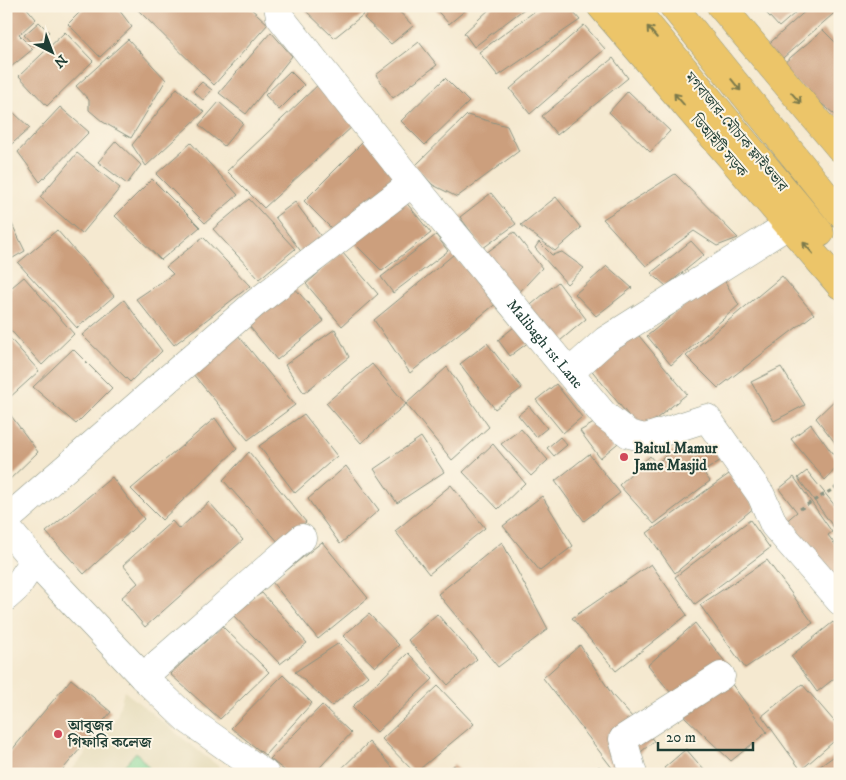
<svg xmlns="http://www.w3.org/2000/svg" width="846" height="780" font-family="'IM FELL DW Pica','Noto Serif Bengali',serif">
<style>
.built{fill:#e5dbba}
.green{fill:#83d798;stroke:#518a66}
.building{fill:#cc9f7d}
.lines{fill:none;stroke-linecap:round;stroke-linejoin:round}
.minor-casing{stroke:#8a9382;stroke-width:29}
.primary-casing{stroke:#8a9382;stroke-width:29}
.path{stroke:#8a9382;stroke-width:3;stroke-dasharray:4 4;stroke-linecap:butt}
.minor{stroke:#fff;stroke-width:28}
.primary{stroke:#ecc569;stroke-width:28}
.oneway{stroke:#7b7a4c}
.poi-dot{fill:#d1495b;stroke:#fcf5e5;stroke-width:2}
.labels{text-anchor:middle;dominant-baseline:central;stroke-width:4;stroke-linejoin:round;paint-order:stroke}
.street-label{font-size:15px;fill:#1f3d34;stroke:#fcf5e5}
.poi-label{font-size:15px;font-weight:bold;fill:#1f3d34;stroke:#fcf5e5;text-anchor:start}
</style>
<rect width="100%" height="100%" fill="#fcf5e5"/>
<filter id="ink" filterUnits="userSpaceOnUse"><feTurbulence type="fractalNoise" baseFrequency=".02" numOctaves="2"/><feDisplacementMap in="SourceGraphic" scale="10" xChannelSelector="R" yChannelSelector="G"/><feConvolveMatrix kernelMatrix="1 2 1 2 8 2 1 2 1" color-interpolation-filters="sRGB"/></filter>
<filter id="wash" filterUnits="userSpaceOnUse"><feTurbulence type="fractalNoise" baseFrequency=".0096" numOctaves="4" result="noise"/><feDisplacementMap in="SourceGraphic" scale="20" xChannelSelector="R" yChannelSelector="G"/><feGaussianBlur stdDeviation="1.12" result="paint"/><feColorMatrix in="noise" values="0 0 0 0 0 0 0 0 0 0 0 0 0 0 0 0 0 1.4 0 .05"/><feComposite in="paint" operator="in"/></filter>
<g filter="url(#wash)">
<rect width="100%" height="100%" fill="#f5e9d0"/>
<path class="built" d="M124 691 205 756 229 774H68L117 717Z"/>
<path class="green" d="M136 752 154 774H117Z"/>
<g id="blocks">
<path class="building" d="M6 6H25L36 19 19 35 33 49 6 71Z
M86 6H116L132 27 100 57 68 24Z
M134 6H248L268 24 214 85Z
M305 6H374L334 38 303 8Z
M377 6H394L413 26 391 44 364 18Z
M433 6H464L467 9 449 24Z
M493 6H528L474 47 464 33Z
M542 6H568L580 20 498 76 479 52Z
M760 6H803L779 27Z
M811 6H840V8L776 64 763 49Z
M39 22 49 32 34 46 24 35Z
M584 25 605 49 530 114 510 89Z
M823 30 840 47 839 118 778 68Z
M65 32 93 61 47 106 19 76Z
M271 32 292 56 246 114 219 93Z
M128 39 166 80 131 138 103 122 89 110V100L76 86Z
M419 42 437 65 393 98 376 75Z
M613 58 628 78 557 135 542 116Z
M290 71 304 85 279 110 265 95Z
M445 78 469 102 425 145 401 121Z
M202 82 212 90 203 100 193 91Z
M320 83 354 125 264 208 227 171Z
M177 88 204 112 146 166 132 145Z
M628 91 670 131 650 152 609 112Z
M219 102 243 123 224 146 199 125Z
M60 107 89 132 40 182 18 152Z
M13 112 30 128 6 149V118Z
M467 115 507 126 519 151 457 197 433 185 415 166Z
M366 139 400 173 338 235 304 201Z
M116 141 141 165 127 184 98 162Z
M191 143 238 195 205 223 156 174Z
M77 153 120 188 82 234 40 197Z
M675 174 738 238 717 246 694 231 646 266 603 219Z
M152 179 200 227 161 260 115 216Z
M491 193 516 224 483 248 460 217Z
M400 195 431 233 382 271 352 241Z
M556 197 581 228 555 251 521 225Z
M249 199 295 249 259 279 213 229Z
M295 202 326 243 306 258 275 217Z
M10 220 25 251 6 262V222Z
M57 230 114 296 77 328 18 263Z
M514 232 542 268 512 300 478 259Z
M436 235 448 251 393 293 381 277Z
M203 237 250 286 174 345 136 299 173 274 166 267Z
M691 241 704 255 666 286 651 273Z
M539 242 552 255 562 252 584 268 567 284 535 248Z
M342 252 378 294 342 326 306 284Z
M453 255 498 302 410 373 374 320Z
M607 266 632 288 596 316 575 294Z
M721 275 739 305 671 365 647 336Z
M782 276 814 314 718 388 686 356Z
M24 277 74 334 42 365 6 325V292Z
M558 282 586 319 554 346 525 310Z
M292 285 324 321 277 360 245 321Z
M124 300 162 351 130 382 82 335Z
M524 319 537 336 510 356 498 340Z
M233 329 295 405 248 440 187 367Z
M335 329 349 357 304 393 285 365Z
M635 331 687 394 641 431 589 367Z
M6 334 39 371 8 399 6 396Z
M487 343 522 388 495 409 460 364Z
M73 349 112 388 76 424 33 387Z
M372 364 406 404 447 367 489 427 452 460 406 404 361 443 326 403Z
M781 367 805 405 774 421 751 382Z
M556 384 582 417 563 433 536 400Z
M840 395V449L816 418Z
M529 406 547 428 536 437 518 415Z
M9 413 38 452 6 483V415Z
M304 414 337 456 295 493 259 446Z
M604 417 623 439 600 458 580 431Z
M215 418 237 449 162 520 131 489Z
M811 424 840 464 825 480 791 439Z
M521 429 548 460 531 476 501 444Z
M421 437 444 472 397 503 374 469Z
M560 437 567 445 554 456 547 448Z
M493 444 525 483 498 509 463 472Z
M708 444 721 460 703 472 710 481 654 524 619 485 650 456 656 464 678 446 691 457Z
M249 452 306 522 280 544 223 480Z
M589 454 620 493 584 521 555 481Z
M346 466 379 510 340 544 308 499Z
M807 471 840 512V530L837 532 798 478Z
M729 474 755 507 675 573 647 533Z
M112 477 144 519 84 574 46 532Z
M794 477 832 532 828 535 840 551V582L784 523 797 512 779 489Z
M451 485 485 528 429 574 395 531Z
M542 496 573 546 540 571 503 526Z
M209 502 243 540 145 627 121 598 138 583 123 565 172 521 179 529Z
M750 520 770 548 695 604 675 577Z
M322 542 368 598 318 639 272 582Z
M502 542 548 629 498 667 438 594Z
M767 560 813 623 745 668 700 605Z
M651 564 687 615 616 671 572 618Z
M262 593 307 643 280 664 230 612Z
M369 614 399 645 375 667 343 636Z
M437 614 477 659 448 685 408 640Z
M833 622 840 630V674L817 692 791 656Z
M695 623 729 667 679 703 648 665Z
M222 626 269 672 220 719 170 674Z
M339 643 368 676 332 706 295 672Z
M580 645 613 696 654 741 616 773 543 678Z
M408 653 433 679 377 732 352 707Z
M283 675 312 703 265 755 231 728Z
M71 679 111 712 59 774H6V757Z
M728 679 767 732 731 761 684 716Z
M802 684 840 728V736L801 770 762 716Z
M438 686 474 724 415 773 382 739Z
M322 705 351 733 314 774H289L270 759Z
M369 742 395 770 391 774H336Z
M686 749 704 770 700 774H669L664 768Z
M840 752V774H813L812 772Z
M454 765 461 774H445Z
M599 766 606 774H592Z"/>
</g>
</g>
<g filter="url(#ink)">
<use href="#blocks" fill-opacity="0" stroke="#8a9382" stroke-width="1"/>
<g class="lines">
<defs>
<g id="minor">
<path id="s1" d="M278 6 280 17 412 183 604 415 629 434 645 438 707 418 761 495 774 525 840 601"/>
<path d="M569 373 606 340 788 225"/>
<path d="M6 520 253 305 412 183"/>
<path d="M6 527 34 561 143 677 187 719 265 774"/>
<path d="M6 597 16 588 34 561"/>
<path d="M143 677 302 538"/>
<path d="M633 774 623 739 721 676"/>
</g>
<path id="primary" d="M601 6 840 285
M632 6 820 233
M673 6 840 213
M721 6 840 148"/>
</defs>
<use href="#minor" class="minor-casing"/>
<use href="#primary" class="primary-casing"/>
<path class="path" d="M800 509 840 485"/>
<use href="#minor" class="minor"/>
<use href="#primary" class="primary"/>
</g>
<defs><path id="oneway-shaft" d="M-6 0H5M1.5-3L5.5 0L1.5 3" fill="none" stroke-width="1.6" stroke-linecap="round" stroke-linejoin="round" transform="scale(1.25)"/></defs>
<g class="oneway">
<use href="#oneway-shaft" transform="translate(652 32) rotate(-130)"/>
<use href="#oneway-shaft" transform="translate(736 85) rotate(51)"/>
<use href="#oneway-shaft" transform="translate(796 98) rotate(49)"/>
<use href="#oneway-shaft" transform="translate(679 99) rotate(-131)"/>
<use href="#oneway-shaft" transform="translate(808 248) rotate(-131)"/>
</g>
</g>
<g class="poi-dot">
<circle cx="624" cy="457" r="5"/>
<circle cx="58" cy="734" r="5"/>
</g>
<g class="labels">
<g class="street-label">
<text transform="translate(736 132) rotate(50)">মগবাজার-মৌচাক ফ্লাইওভার</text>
<text transform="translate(719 146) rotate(49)">ডিআইটি সড়ক</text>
<text stroke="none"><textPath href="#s1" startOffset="432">Malibagh 1st Lane</textPath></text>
</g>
<g class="poi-label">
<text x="634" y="448">Baitul Mamur<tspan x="634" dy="17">Jame Masjid</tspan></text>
<text x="68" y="725">আবুজর<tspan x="68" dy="17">গিফারি কলেজ</tspan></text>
</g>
</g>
<rect width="846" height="780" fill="none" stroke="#fcf5e5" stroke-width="25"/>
<g transform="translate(52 52) rotate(138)" stroke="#fcf5e5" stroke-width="4" paint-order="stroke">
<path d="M0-4L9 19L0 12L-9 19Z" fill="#1f3d34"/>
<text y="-8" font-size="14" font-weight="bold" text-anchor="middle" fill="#1f3d34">N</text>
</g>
<path d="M658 742v8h95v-8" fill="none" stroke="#1f3d34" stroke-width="2.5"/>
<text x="666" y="742" font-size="15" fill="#1f3d34" stroke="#fcf5e5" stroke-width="4" paint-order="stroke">20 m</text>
</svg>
